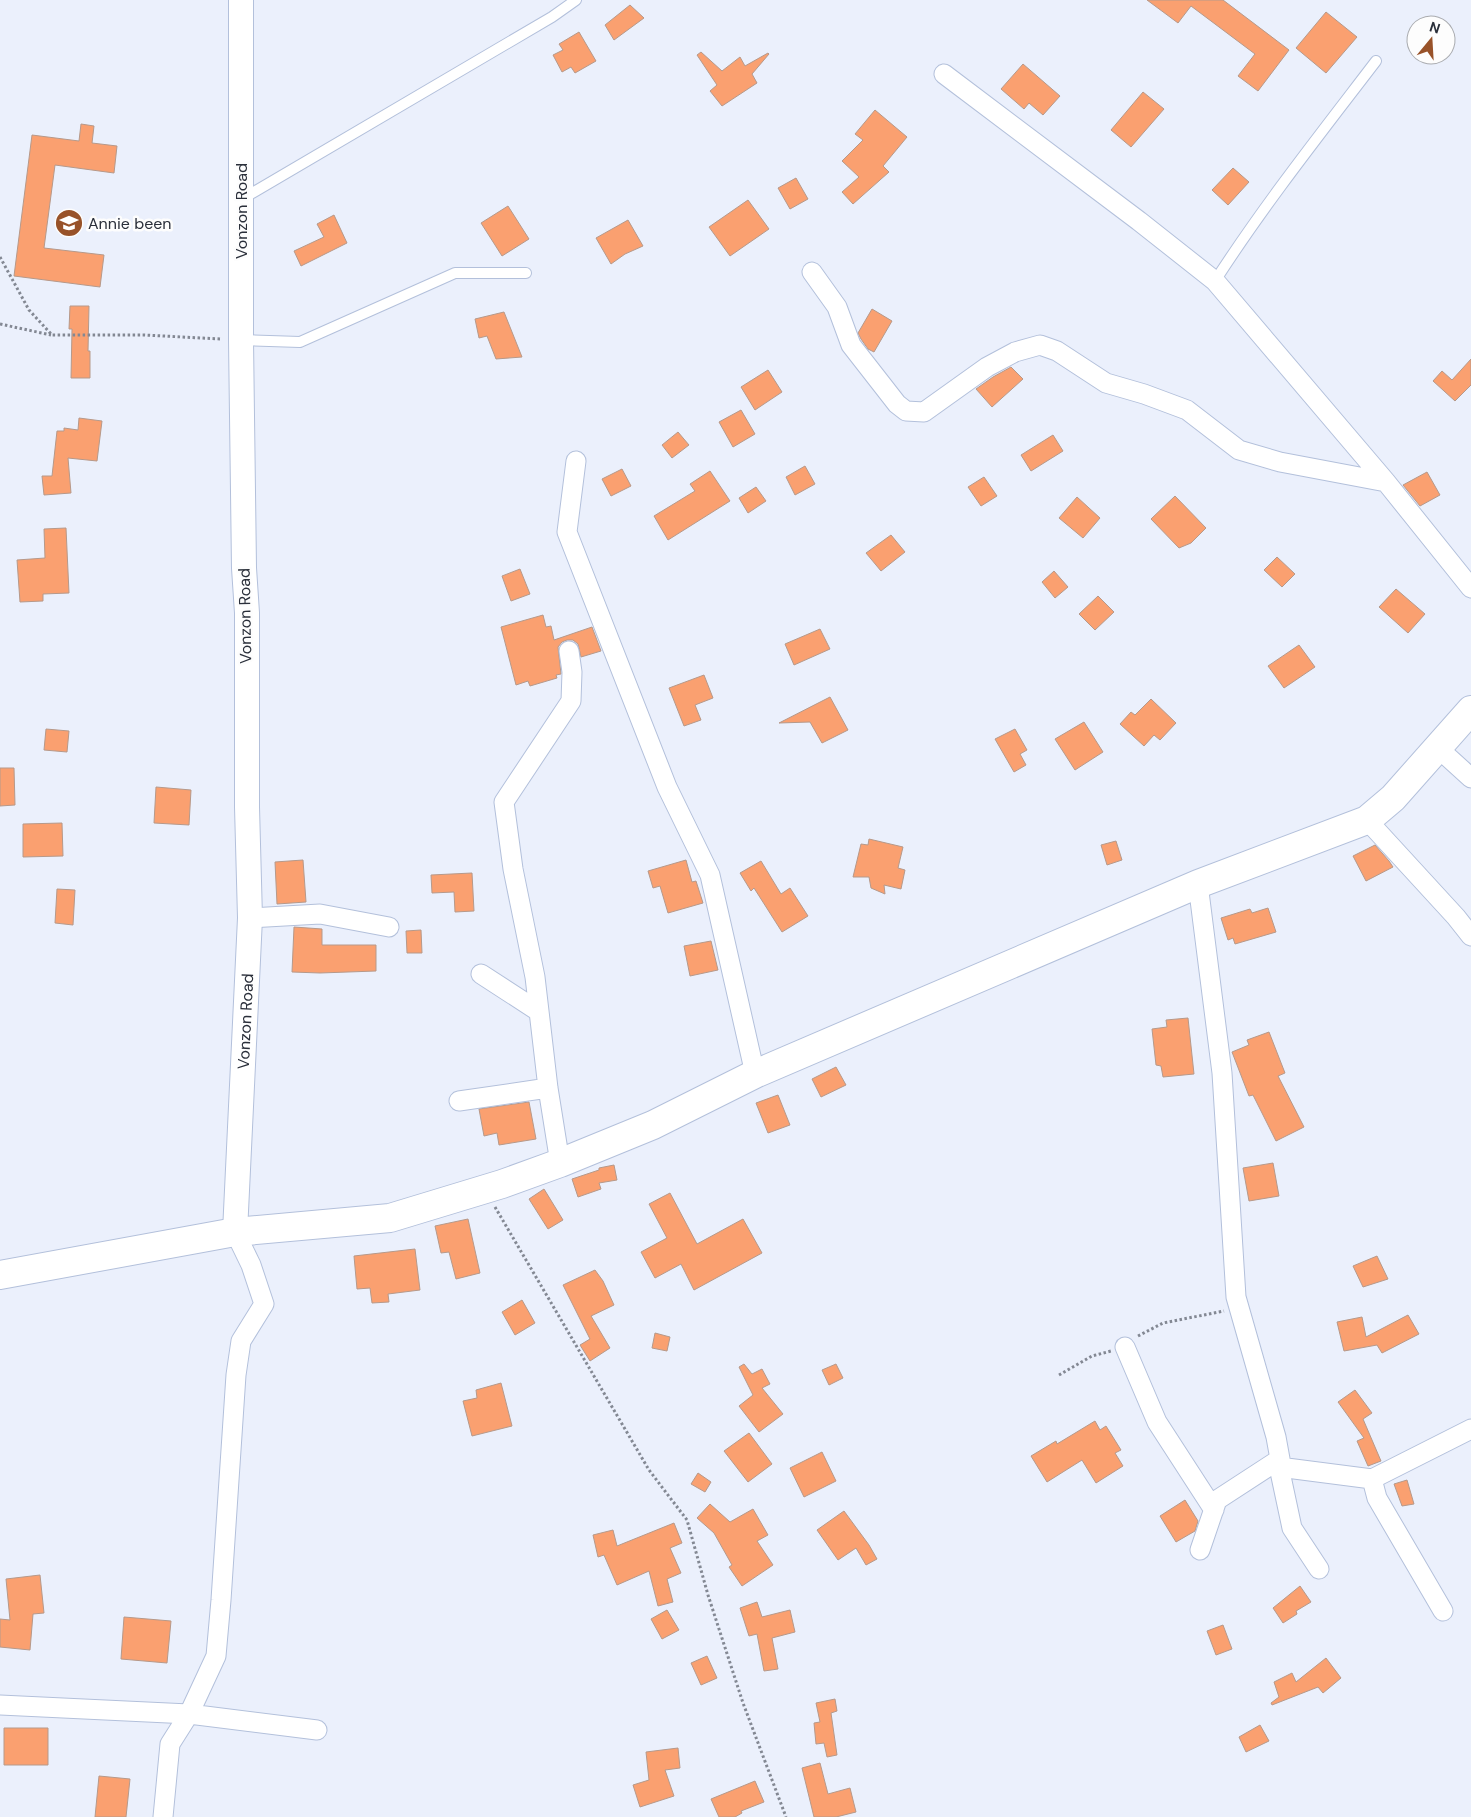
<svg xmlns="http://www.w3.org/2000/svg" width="1471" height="1817" font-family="'DM Sans',sans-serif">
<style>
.building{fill:#faa070;stroke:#b6998a}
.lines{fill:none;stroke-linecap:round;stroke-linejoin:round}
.service-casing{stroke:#b3c0db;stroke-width:12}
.minor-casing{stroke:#b3c0db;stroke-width:21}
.tertiary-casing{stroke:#b3c0db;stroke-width:26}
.primary-casing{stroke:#b3c0db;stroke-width:30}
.path{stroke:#838893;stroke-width:3;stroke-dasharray:2.5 2.5;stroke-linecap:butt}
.service{stroke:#fff;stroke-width:10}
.minor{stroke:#fff;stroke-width:19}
.tertiary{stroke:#fff;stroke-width:24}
.primary{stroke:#fff;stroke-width:28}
.labels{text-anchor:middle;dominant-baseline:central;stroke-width:5;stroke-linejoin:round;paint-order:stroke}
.street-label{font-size:16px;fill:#2a2f3a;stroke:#fdfdfd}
.poi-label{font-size:16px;fill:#2a2f3a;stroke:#fdfdfd;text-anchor:start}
</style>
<rect width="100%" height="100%" fill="#ebf0fc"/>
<path class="building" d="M1147 0H1223L1289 50 1258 91 1238 76 1255 54 1191 6 1178 23Z
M630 5 644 18 614 40 605 25Z
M1326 12 1357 37 1326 73 1296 48Z
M579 32 596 61 575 73 571 67 562 72 553 55 563 50 559 44Z
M701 52 722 71 740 57 745 66 768 53 769 54 752 74 757 83 722 106 710 91 717 85 697 55Z
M1023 64 1060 96 1043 115 1029 103 1024 109 1001 89Z
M1143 92 1164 109 1131 147 1111 130Z
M875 110 907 137 883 166 889 172 853 204 842 192 859 177 842 161 863 140 855 134Z
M81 124 94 126 92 143 117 146 114 173 55 165 44 248 104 255 100 287 14 276 32 135 79 141Z
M1233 168 1249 182 1228 205 1212 190Z
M796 178 808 199 790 209 778 188Z
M748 200 769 229 730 256 709 227Z
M508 206 529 239 502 256 481 223Z
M334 215 347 243 301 266 294 251 324 237 317 224Z
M628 220 643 246 625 254 611 264 596 238Z
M70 306H89L88 351H90V378H71L72 329H69Z
M872 309 892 321 874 352 868 349 861 339 858 333Z
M504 312 522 357 496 359 487 336 479 338 475 319Z
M1471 359V385L1455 401 1433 381 1442 371 1452 380Z
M1011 367 1023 379 992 407 976 389 993 377Z
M768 370 782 392 755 410 741 387Z
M741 410 755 434 733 447 719 422Z
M79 418 102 421 97 461 68 458 71 493 44 495 42 476H52L57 431H64V428L78 430Z
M678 432 689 445 672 458 662 445Z
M1053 435 1063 451 1031 471 1021 455Z
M805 466 815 484 795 495 786 477Z
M622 469 631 486 611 496 602 479Z
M710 471 730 501 668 540 654 516 695 491 690 484Z
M1427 472 1440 495 1420 506 1403 485Z
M984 477 997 496 981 506 968 487Z
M756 487 766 501 748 513 739 498Z
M1175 496 1206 528 1191 543 1179 548 1151 519Z
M1077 497 1100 518 1083 538 1059 518Z
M66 528 69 593 43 594V601L20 602 17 560 45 558 44 529Z
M891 535 905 552 881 571 866 553Z
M1277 557 1295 574 1282 587 1264 570Z
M520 569 530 594 511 601 502 576Z
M1054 571 1068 587 1055 598 1042 582Z
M1396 589 1425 614 1408 633 1379 607Z
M1098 596 1114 612 1095 630 1079 614Z
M543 615 546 627 551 626 554 640 592 627 601 651 581 657 578 644 573 640H567L562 642 558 647 561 674 556 675 557 678 530 686 528 681 516 685 501 627Z
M820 629 830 649 794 665 785 644Z
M1299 645 1315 667 1284 688 1268 666Z
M704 675 713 698 695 705 701 720 684 726 669 688Z
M830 697 848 730 822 743 810 722 779 723Z
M1151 699 1176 723 1160 740 1154 735 1144 746 1120 724 1131 712 1135 715Z
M1084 722 1103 752 1075 770 1055 739Z
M46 729 69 731 67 752 44 750Z
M1015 729 1027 750 1020 754 1026 765 1014 772 995 739Z
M0 768H14L15 805 0 806Z
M156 787 191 790 189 825 154 823Z
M62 823 63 856 23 857V824Z
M869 839 903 847 898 868 905 870 901 889 884 885 885 894 871 888 869 877H853L861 844 868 845Z
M1116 841 1122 860 1107 865 1101 845Z
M1375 845 1389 861 1393 867 1366 881 1353 856Z
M303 860 306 902 277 904 275 862Z
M686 860 692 882 696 881 703 903 668 913 660 886 653 888 648 871Z
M761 861 781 894 790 888 808 916 782 932 754 888 751 891 740 873Z
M472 873 474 911 455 912 454 892 432 893 431 875Z
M57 889 75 890 73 925 55 923Z
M1268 908 1276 932 1235 944 1233 938 1228 940 1221 918 1250 909 1252 913Z
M294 927 322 929V945H376V971L320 973 292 972Z
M421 930 422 953H407L406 931Z
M711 941 718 970 690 976 684 946Z
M1188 1018 1194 1074 1163 1077 1161 1066 1156 1065 1152 1029 1167 1027 1166 1020Z
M1269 1032 1285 1073 1278 1076 1304 1127 1276 1141 1253 1095 1249 1096 1232 1052 1249 1045 1247 1040Z
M836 1067 846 1085 821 1097 812 1079Z
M778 1095 790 1125 768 1133 756 1103Z
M529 1102 536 1139 499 1145 497 1133 484 1136 479 1109Z
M1273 1163 1279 1196 1249 1201 1243 1168Z
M614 1165 617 1180 599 1183 601 1189 578 1197 572 1179 599 1170V1168Z
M544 1189 563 1220 548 1229 529 1199Z
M670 1193 697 1244 743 1219 762 1253 694 1290 681 1264 655 1278 641 1252 667 1238 649 1204Z
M468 1219 480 1273 456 1279 449 1252 441 1253 435 1226Z
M415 1249 420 1290 388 1294 389 1302 372 1303 370 1288 357 1289 354 1256Z
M1377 1256 1388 1279 1363 1287 1353 1266Z
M595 1270 603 1281 614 1305 591 1316 610 1348 590 1361 580 1345 590 1339 563 1285Z
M522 1300 535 1323 515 1335 502 1312Z
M1408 1315 1419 1334 1382 1353 1377 1345 1344 1351 1337 1322 1362 1317 1366 1337Z
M655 1333 670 1337 667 1351 652 1348Z
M744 1364 752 1374 762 1369 770 1384 762 1388 783 1414 759 1432 739 1406 753 1395 739 1367Z
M836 1364 843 1378 829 1385 822 1370Z
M501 1383 512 1426 472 1436 463 1401 477 1398 476 1390Z
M1355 1390 1372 1413 1363 1419 1381 1461 1368 1466 1357 1441 1364 1438 1338 1402Z
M1095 1421 1100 1430 1106 1426 1121 1450 1115 1453 1123 1466 1096 1483 1082 1460 1047 1482 1031 1456 1056 1441 1057 1444Z
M749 1433 772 1464 748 1482 724 1451Z
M822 1452 836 1481 804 1497 790 1468Z
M698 1473 711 1482 705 1492 691 1484Z
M1407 1480 1414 1504 1402 1506 1394 1484Z
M1185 1500 1198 1521 1195 1531 1176 1542 1160 1516Z
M710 1504 730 1522 753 1509 768 1535 757 1541 773 1565 742 1586 729 1567 732 1565 714 1533 697 1518Z
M844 1511 869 1545 877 1559 866 1565 856 1548 838 1560 817 1530Z
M674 1523 682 1543 670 1548 681 1573 667 1579 673 1602 658 1606 649 1571 617 1585 604 1555 598 1557 593 1535 613 1530 617 1546Z
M40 1575 44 1613 33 1614 30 1650 0 1647V1619L10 1620 6 1579Z
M1300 1586 1311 1602 1296 1611 1297 1614 1283 1623 1273 1608Z
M757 1602 762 1617 790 1610 795 1632 772 1638 778 1669 764 1671 757 1634 749 1636 740 1608Z
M667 1610 679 1630 662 1639 651 1619Z
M124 1617 171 1621 167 1663 121 1659Z
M1223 1625 1232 1649 1216 1655 1207 1631Z
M707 1656 717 1678 701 1685 691 1663Z
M1326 1658 1341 1678 1323 1693 1318 1687 1272 1705 1271 1703 1279 1697 1274 1682 1292 1673 1296 1682Z
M835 1699 837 1711 831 1713 837 1755 827 1757 824 1743 816 1744 814 1723 820 1722 816 1703Z
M1260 1725 1269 1741 1246 1752 1239 1737Z
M4 1728H48V1765H4Z
M678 1748 680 1768 665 1770 674 1796 640 1807 633 1785 649 1780 646 1752Z
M820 1763 828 1794 850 1788 856 1812 836 1817H814L802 1768Z
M99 1776 130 1779 126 1817H95Z
M755 1781 764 1802 741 1811 742 1813 735 1817H719L711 1799Z"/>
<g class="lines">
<defs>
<path id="service" d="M242 199 552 17 576 0
M1215 281C1264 205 1321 133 1376 61
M241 340 300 342 455 273H526"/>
<path id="minor" d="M944 74 1139 221 1215 281 1386 482 1471 588
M812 272 837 307 851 345 897 404 906 411 924 412 987 367 1015 352 1040 345 1057 351 1106 383 1144 394 1187 410 1239 450 1280 462 1386 482
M576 461 567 532 667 787 710 875 755 1074
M1438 748 1471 778
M1367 820 1456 917 1471 936
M1198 884 1222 1073 1236 1297 1276 1437 1280 1459 1279 1467 1292 1528 1319 1569
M250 918 320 914 389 927
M481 974 538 1011
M459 1101 548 1088
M560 1163 548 1088 535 977 513 869 504 802 571 701 572 672 569 651
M235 1232 251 1265 264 1304 241 1341 236 1375 221 1600 216 1656 189 1714 317 1730
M1125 1347 1157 1422 1214 1510
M1279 1467 1372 1479 1471 1429
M1372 1479 1377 1498 1443 1611
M1200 1550 1217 1500 1280 1459
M0 1705 189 1714
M163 1817 170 1744 189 1714"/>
<g id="tertiary">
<path id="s1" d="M235 1232 250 918 247 807V613L244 568 241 340V0"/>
</g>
<path id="primary" d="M0 1275 235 1232 390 1218 502 1184 560 1163 653 1125 755 1074 1198 884 1367 820 1393 798 1471 710"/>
</defs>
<use href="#service" class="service-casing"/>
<use href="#minor" class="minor-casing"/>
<use href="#tertiary" class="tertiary-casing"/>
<use href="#primary" class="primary-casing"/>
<path class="path" d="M0 257 29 310 52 335H143L222 339
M0 324 51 335
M495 1207 649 1470 687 1520 708 1595 743 1703 786 1817
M1138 1336 1163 1323 1224 1311
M1059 1375 1092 1356 1111 1351"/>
<use href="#service" class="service"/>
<use href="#minor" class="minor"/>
<use href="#tertiary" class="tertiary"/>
<use href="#primary" class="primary"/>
</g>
<defs>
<symbol id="school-disc" viewBox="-11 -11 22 22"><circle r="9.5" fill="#985229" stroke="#fdfdfd"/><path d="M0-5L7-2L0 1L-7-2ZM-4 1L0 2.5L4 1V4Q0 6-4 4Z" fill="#fff"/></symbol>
</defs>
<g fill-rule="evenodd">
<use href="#school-disc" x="53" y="207" width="32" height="32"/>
</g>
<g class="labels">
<g class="street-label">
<text transform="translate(241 211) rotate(-90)">Vonzon Road</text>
<text transform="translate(245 616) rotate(-91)">Vonzon Road</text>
<text stroke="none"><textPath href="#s1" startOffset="211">Vonzon Road</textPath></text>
</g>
<g class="poi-label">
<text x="88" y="223">Annie been</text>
</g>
</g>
<g transform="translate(1431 40) rotate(18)"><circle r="24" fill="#fdfdfd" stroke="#a9abaf"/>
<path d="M0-4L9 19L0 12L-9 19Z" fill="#985229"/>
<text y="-8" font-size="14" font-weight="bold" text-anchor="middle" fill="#2a2f3a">N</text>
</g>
</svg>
